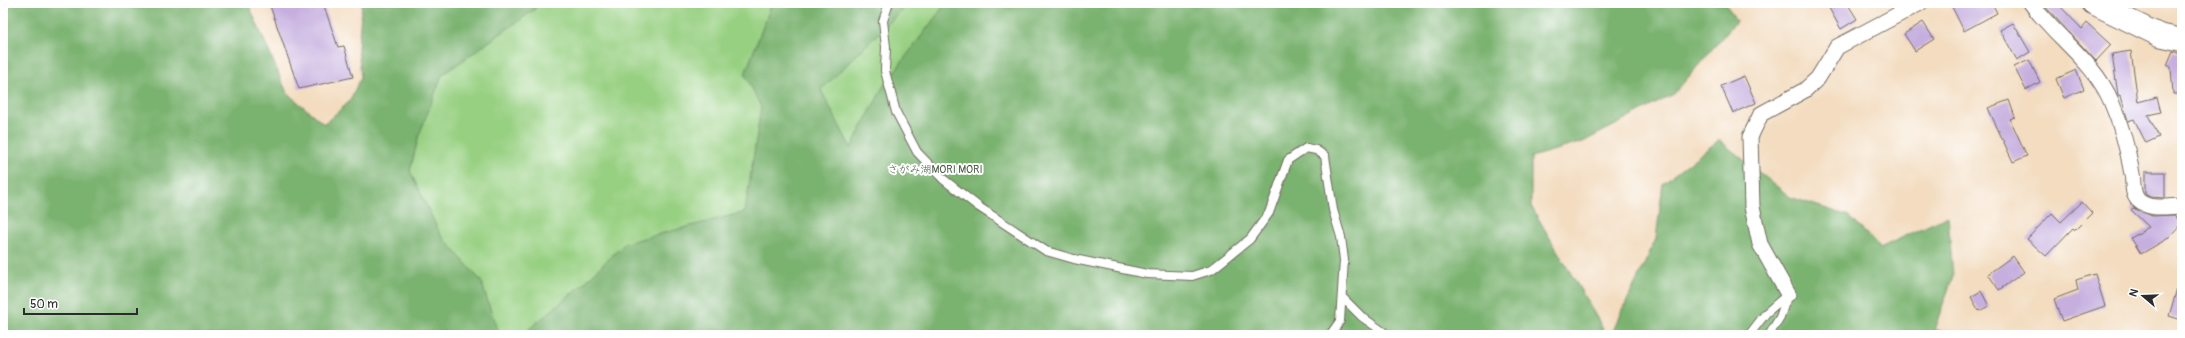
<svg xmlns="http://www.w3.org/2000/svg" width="2185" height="338" font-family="Pangolin,'Klee One',sans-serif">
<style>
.green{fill:#98d082;stroke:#627e56}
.forest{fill:#7ab270;stroke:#526e4e}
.building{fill:#c6afdf}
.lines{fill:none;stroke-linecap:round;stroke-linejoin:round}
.service-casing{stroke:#71695f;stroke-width:10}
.minor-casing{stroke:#71695f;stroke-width:17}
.secondary-casing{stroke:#71695f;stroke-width:24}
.service{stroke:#fff;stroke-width:8}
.minor{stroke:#fff;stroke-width:15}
.secondary{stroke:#fff;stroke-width:22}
.labels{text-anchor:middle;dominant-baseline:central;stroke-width:4;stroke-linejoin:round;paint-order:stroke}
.park-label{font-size:11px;fill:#4c5d45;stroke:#fff}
</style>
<rect width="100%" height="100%" fill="#fff"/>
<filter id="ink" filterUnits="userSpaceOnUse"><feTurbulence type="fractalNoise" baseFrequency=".025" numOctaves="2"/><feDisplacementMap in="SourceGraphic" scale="8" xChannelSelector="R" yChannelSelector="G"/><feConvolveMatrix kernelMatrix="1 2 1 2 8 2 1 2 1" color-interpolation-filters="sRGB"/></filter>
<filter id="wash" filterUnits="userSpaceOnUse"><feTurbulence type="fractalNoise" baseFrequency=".012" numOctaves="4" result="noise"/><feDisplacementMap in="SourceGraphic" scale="16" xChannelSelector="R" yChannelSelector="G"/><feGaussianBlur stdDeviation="0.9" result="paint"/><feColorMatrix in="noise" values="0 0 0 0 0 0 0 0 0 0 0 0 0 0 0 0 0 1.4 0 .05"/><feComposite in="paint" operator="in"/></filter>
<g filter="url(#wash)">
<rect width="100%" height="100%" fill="#f3dcbf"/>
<path class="green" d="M436 3H1311L1554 335H316Z"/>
<path class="forest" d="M3 3H248L287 93 324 124 349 102 361 77 358 48 362 3H538L534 10 442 75 419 135 410 171 440 234 481 281 499 335H3Z
M772 3H909L821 90 851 148 883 87 946 3H1726L1736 21 1674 94 1583 142 1531 157V206L1607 335H522L583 284 625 243 745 212 761 107 745 74Z
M1719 140 1790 197 1849 216 1880 248 1948 216 1953 276 1934 330 2007 335H1611L1656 239 1663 183Z"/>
<g id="blocks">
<path class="building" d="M269 3H323L338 47 344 46 353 77 299 89Z
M1826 3H1847L1857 19 1841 29Z
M1950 3H1992L1997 13 1964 31Z
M2042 3H2057L2082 29 2087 23 2111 45 2096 61Z
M1923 22 1934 39 1915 51 1904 34Z
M2013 23 2030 52 2017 60 2000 30Z
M2131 51 2138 102 2157 97 2161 112 2148 115 2159 137 2146 143 2134 119 2128 121 2121 96 2118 95 2112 54Z
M2173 51 2182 55V94H2173L2171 67 2167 65Z
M2029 60 2040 82 2026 90 2014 67Z
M2076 70 2084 89 2064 98 2056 79Z
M1744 76 1756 103 1733 113 1721 86Z
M2009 100 2015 117 2010 119 2027 156 2013 162 1988 108Z
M2145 172H2165V198L2150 197 2145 194Z
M2082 202 2092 213 2075 230 2073 228 2046 256 2027 239 2052 213 2061 222Z
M2133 208 2152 216 2174 215 2182 223 2167 239 2141 254 2131 238 2149 227 2131 210Z
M2013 256 2024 272 1999 290 1988 274Z
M2095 274 2105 306 2062 321 2054 299 2078 290 2076 280Z
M2179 282 2182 283V320L2169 316Z
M1981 291 1989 306 1979 311 1971 297Z"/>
</g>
</g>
<g filter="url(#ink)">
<use href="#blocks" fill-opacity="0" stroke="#71695f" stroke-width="1"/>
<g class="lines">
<defs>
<path id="service" d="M889 3 883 21 886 47 885 71 896 112 917 152 943 179 979 207 1046 251 1074 259 1147 274 1192 276 1211 270 1250 239 1269 213 1288 160 1306 148 1316 150 1325 156 1333 210 1341 237 1344 260 1340 321 1330 335
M1342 297 1362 317 1388 335
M1749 335 1766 313 1788 294
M1769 335 1780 317 1788 294"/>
<path id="minor" d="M2031 3C2056 38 2094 61 2111 101 2121 124 2128 150 2132 174 2134 183 2131 192 2138 200 2149 211 2169 206 2182 206
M1788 294 1760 244 1752 207 1750 137 1761 114 1805 90 1818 78 1837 47 1920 3"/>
<path id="secondary" d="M2093 3 2159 35 2182 40"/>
</defs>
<use href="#service" class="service-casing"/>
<use href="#minor" class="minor-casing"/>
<use href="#secondary" class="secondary-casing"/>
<use href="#service" class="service"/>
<use href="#minor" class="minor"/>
<use href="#secondary" class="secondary"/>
</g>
</g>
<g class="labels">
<g class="park-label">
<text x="935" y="169">さがみ湖MORI MORI</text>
</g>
</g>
<rect width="2185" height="338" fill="none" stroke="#fff" stroke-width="16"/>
<g transform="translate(2143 296) rotate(289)" stroke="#ffffff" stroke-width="3" paint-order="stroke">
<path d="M0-3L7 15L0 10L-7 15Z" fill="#2b2b2b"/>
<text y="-6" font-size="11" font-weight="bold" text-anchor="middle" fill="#2b2b2b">N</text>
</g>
<path d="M24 308v6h113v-6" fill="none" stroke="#2b2b2b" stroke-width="2"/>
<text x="30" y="308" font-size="12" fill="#2b2b2b" stroke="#ffffff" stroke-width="3" paint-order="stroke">50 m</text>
</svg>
